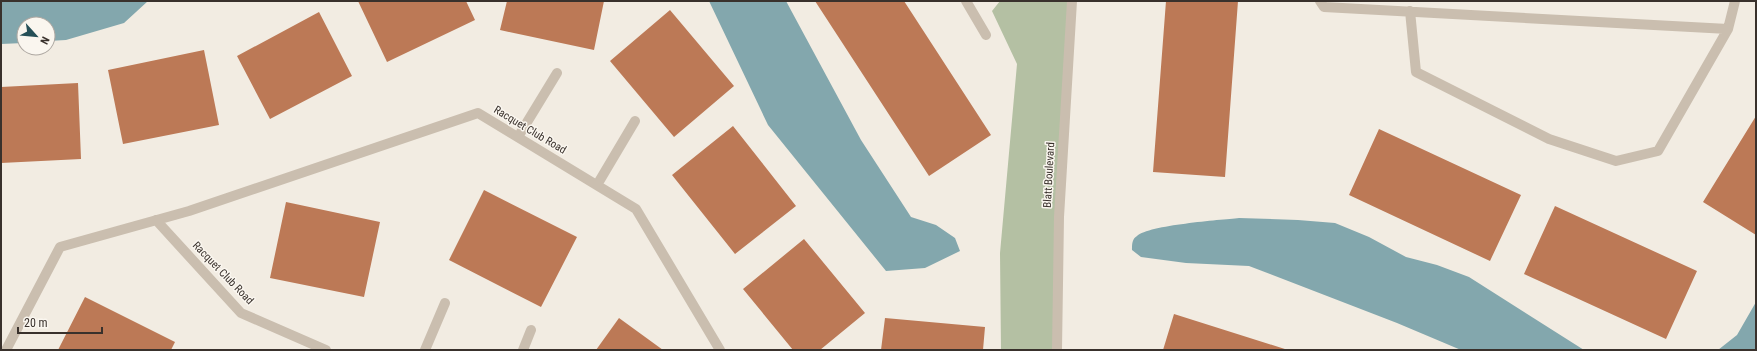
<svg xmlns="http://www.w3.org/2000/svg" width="1757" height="351" font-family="'Roboto Condensed',sans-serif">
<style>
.green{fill:#b4c0a3}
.water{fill:#83a7ad}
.building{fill:#bc7956}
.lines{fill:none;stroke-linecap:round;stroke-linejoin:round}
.minor{stroke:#cabeaf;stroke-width:10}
.labels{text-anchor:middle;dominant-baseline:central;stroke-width:3;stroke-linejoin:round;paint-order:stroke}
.street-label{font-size:11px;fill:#39312c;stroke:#faf6ef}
</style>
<rect width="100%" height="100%" fill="#f2ece2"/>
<path class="green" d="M1000 1H1072L1057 350H1001L1000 253 1017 64 992 11Z"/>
<path class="water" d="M1 1H148L124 23 66 40 48 41V24H24V43L1 44Z
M709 1H786L861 140 911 217 936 225 955 238 960 251 925 268 886 271 768 125Z
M1239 218 1298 220 1335 223 1369 237 1406 257 1437 265 1469 277 1584 350H1461L1397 323 1249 266 1186 263 1141 257 1132 250C1132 244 1132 239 1137 236 1149 225 1220 220 1239 218Z
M1756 302V350H1718L1737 335Z"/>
<path class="building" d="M358 1H466L475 20 387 62Z
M507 1H604L594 50 500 30Z
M815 1H904L991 135 929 176Z
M1166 1H1238L1225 177 1153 172Z
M670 10 734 86 674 137 610 61Z
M319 12 352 76 270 119 237 56Z
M204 50 219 125 123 144 108 70Z
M78 83 81 159 1 163V87Z
M1756 116V235L1703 202Z
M733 126 796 206 735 254 672 175Z
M1379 129 1521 195 1490 261 1349 195Z
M484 190 577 237 541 307 449 260Z
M286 202 380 222 364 297 270 278Z
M1555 206 1697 271 1666 339 1524 274Z
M804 239 865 313 820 350H793L743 289Z
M85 297 175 342 171 350H58Z
M1174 314 1288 350H1163Z
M619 318 663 350H596Z
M885 318 985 327 983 350H881Z"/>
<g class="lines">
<path class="minor" d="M966 1 986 35
M1320 1 1324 7 1728 29
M1410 11 1416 72 1549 139 1616 161 1658 151 1728 29 1735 1
M518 137 557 73
M597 185 635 121
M156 220 241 313 326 350
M6 350 60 247 189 211 478 113 636 209 720 350
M425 350 445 303
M523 350 531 330
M1057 350 1059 217 1072 1"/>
</g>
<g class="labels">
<g class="street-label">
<text transform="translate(530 130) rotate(31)">Racquet Club Road</text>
<text transform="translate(1049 175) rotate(-87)">Blatt Boulevard</text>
<text transform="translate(223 273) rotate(46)">Racquet Club Road</text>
</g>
</g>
<rect width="1757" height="351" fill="none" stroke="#39312c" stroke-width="4"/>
<g transform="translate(36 36) rotate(117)"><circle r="19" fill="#faf6ef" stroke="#ada7a1"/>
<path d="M0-3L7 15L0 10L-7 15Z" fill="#254f57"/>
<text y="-6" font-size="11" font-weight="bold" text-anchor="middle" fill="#39312c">N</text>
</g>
<path d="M18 327v6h84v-6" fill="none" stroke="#39312c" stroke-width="2"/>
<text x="24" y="327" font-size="12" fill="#39312c" stroke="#faf6ef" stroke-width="3" paint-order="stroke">20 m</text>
</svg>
